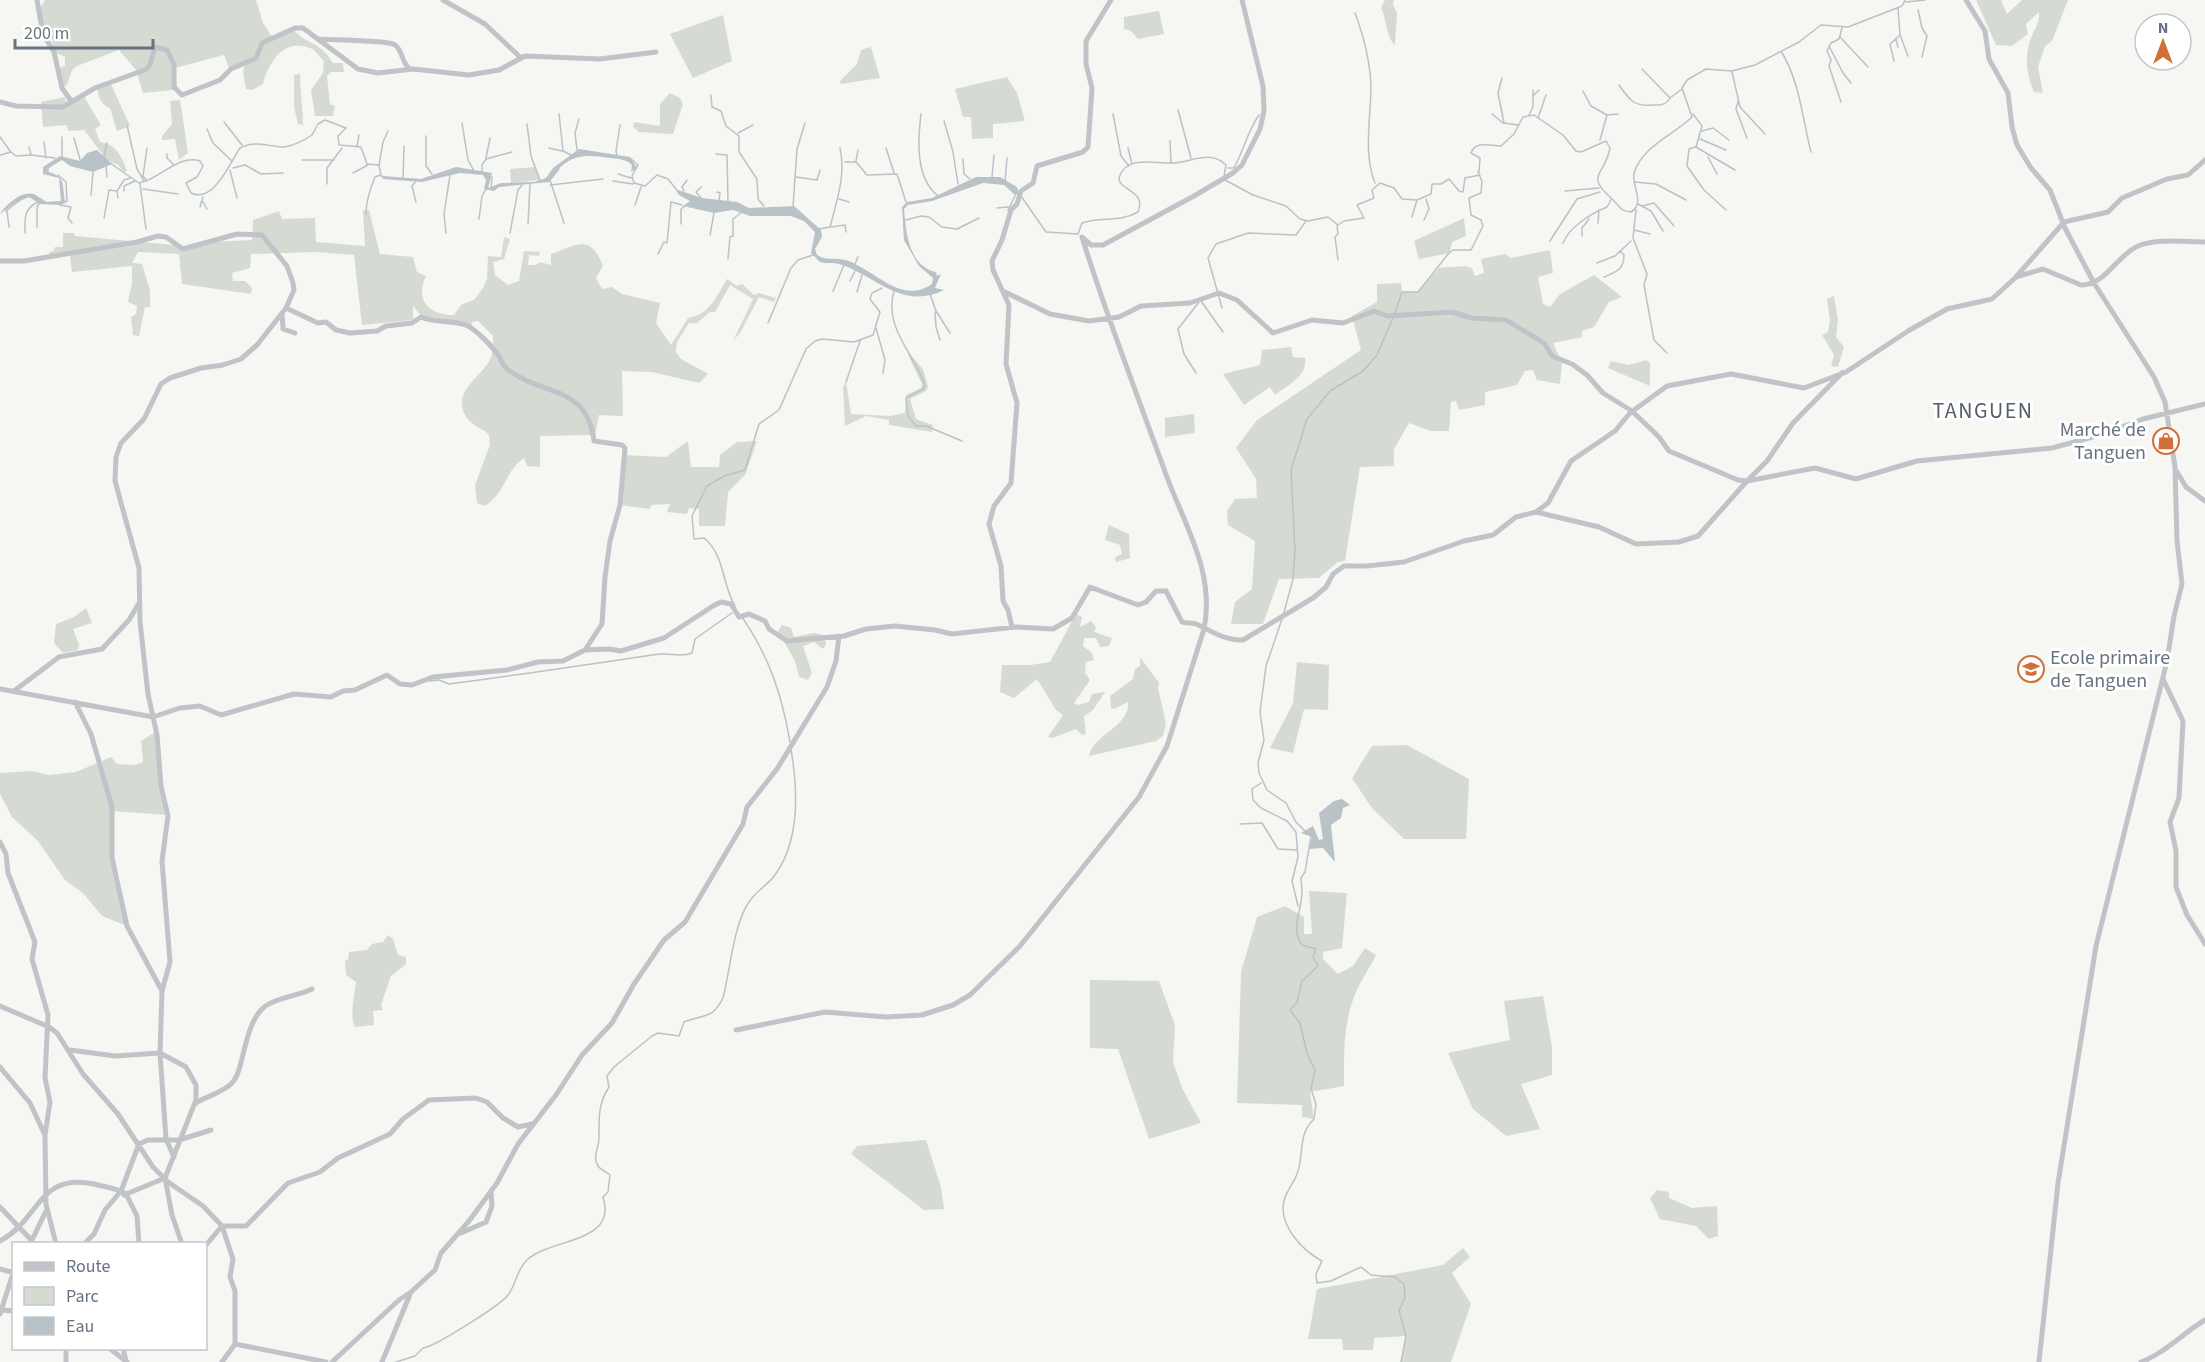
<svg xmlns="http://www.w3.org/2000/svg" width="2205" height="1362" font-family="'Source Sans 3',sans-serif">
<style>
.green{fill:#d5dbd3}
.water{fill:#b9c2c7}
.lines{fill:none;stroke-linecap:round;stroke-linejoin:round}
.stream{stroke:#b9c2c7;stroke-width:1.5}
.street{stroke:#c0c3c7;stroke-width:5}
.labels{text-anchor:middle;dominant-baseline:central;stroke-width:6;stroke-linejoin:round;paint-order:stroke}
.poi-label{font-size:20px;fill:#687381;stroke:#fff;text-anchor:end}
.quarter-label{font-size:22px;letter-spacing:1.5px;fill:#555d67;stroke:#fff}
</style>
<rect width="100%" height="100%" fill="#f6f6f3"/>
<path class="green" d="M45 0H256L263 23 273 38 293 29C307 46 318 39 333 63H343L344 72H331L327 76 330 104 335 106 333 116H315L311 90 323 73 324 61C319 57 316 50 310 48 284 37 268 63 263 84L252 90 246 89 243 72 245 62 230 70 224 55 175 68 177 87 173 90 143 93 136 70 119 50 77 66 72 70 67 85 62 88 57 69 65 66V57L54 52 51 34 40 23V8Z
M1385 0H1394L1393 4 1397 13 1395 45C1386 38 1387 19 1381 8Z
M1976 0H2001L2007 14 2022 0H2068L2052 41 2045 46 2038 67 2043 93 2034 92C2026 74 2024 55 2032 35 2036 27 2040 21 2039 12L2026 24 2028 34 2012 46 1996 45Z
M1159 11 1164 34 1138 39 1131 31 1124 29V17Z
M723 15 732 61 693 78 670 34Z
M871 47 880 78 841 84 840 81 857 64 861 50Z
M300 74C300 91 303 108 303 125L298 124 294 107V75Z
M1007 77 1017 93 1025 121 993 124V138L972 139 971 117H963L955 89Z
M111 84 130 126 117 131 110 108C101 104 97 97 98 87Z
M670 93 680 98 683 104 673 134 639 132 633 127 634 122 660 126V104Z
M83 95 101 125 95 129 100 142C116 144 122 157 127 171L124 172 118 165 107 160 84 130 68 131 67 125 43 127 41 102 65 97 66 106Z
M180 100 188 153 179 160 175 139 162 140V136L172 124 170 101Z
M535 167 540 180 511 183 510 169Z
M363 210H369L380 254 413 257 417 272 426 276C414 301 430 315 454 315L461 305 475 299 483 288 487 279 488 256 501 257 504 237 510 239 504 259 493 262 495 275 508 285 519 281 524 251 540 252 539 256 529 255 528 265H536L540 262 551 265V254C576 246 590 232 603 266L596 278 602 289 612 287 622 294 660 303 656 323 671 345 688 318C710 315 717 295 727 279L737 286 742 284 754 295 759 293 776 298 774 302 759 297 740 333 733 341 753 299 730 285 715 312H710L697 323H689L677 342 676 352 681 359 708 374 699 383 652 372 622 371 623 416 599 415 595 435 540 436V467L527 466 524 458C504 472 507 491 485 506L477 503 475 485 490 445 489 435C483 428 472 426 467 418 451 394 476 381 488 363 494 355 493 346 493 336L478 321 472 322 471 328C447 322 426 328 413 305V320L362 325 354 255 317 252 251 254 250 268 232 273 233 281H245L252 288 251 294 182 284 179 254 138 252 132 263 142 264 150 290V307H145L139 336 133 335 131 317 136 314 137 306 128 302 132 283V266L72 272 70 255 50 257 49 252 54 251 55 247H63V233H74L75 236 174 245 177 248 210 242 252 240 253 220 279 211 282 219 315 218 316 242 365 246Z
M1464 218 1466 236 1452 242 1450 253 1419 259 1414 241Z
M1550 250 1553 273 1538 277 1543 304 1550 307 1560 294 1594 275 1622 297 1609 302 1594 327 1582 331V337L1553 343 1562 363 1560 384 1537 380 1533 370 1525 371 1517 385 1485 392V405L1459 410 1456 401 1451 402 1449 431H1431L1409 423 1394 449V466L1360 467 1345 561 1338 562 1319 578 1279 579 1263 624H1231L1235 602 1252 589 1255 541 1228 525 1227 511 1235 499 1257 498 1256 479 1236 448 1257 420 1361 350 1352 316 1377 302V284L1401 283 1402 292H1418L1439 268 1465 266 1472 268 1475 276 1484 273 1481 259 1505 254 1511 258Z
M1834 296 1838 320 1836 337 1844 347 1838 367 1831 366 1834 355 1822 335 1828 332 1830 321 1827 299Z
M1291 347 1293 357 1305 358C1308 376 1288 385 1275 395L1270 387 1244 405 1223 374 1260 365 1262 350Z
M910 354 923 369 928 387 926 391 910 399 916 419 933 425 932 432 889 425V420L866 416 845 426 843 387 846 382 851 414 890 416 905 413 906 395 921 388 922 384 908 355Z
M1646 360 1650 363V386L1608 368 1611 361 1629 365Z
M1194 414 1195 433 1165 437V418Z
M688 441 691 467H719L720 455 737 442 757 441 745 475 728 492 725 526H699V509L689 508 687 514 667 512 670 504 652 505 649 509 620 505 625 455 666 457Z
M1109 525 1129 534 1130 558 1116 562 1115 557 1122 554 1120 545 1105 540Z
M86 608 92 623 73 629 79 645 78 650 63 653 54 643 56 624 74 617Z
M1076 614 1082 617 1080 627 1091 621 1096 627 1094 632 1112 638 1109 646 1100 647 1096 638H1084L1083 646 1092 653 1094 660 1086 662 1085 673 1090 680 1074 703 1078 705 1089 702 1092 694 1105 692 1093 710 1084 716 1086 734 1082 735 1076 729 1053 738 1048 737 1063 715 1056 710 1037 679 1014 698 1000 692 1002 665H1030L1050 662Z
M782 625 791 628 794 637 814 633 824 635 826 644 823 649 814 642 803 646 812 673 808 680 799 677 795 661 778 631Z
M1140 657 1159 683 1158 688 1166 723 1163 736 1156 741 1089 756C1093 734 1130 727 1128 702L1114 709 1111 708 1110 696 1133 679 1135 669 1140 666Z
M1297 662 1329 665 1328 710 1304 709 1293 753 1270 748 1293 703Z
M155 732 167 815 113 811 111 837 127 926 102 916 83 893 65 880 38 841 12 817 0 794V773L32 771 49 775 76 772 111 757 117 764 135 765 143 762 141 741Z
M1407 745 1469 779 1466 839H1404L1371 807 1352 778 1372 746Z
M1309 891 1347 893 1342 948 1323 952V959L1338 974 1353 966 1365 948 1376 955C1370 968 1358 985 1354 997 1343 1026 1344 1056 1344 1086L1310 1092 1314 1119 1302 1117V1105L1237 1103 1241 972 1257 917 1285 906 1304 917V934H1312Z
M388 935 393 939 398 955 406 957V964L391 976 381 1005 383 1010 373 1011 374 1025 355 1027C349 1019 355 992 356 982L346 975 345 960H348L349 952 367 950 372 944 383 942Z
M1090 980 1159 981 1175 1025 1173 1062 1182 1088 1201 1123 1149 1139 1118 1049 1090 1048Z
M1543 996 1552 1047V1075L1521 1084 1540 1129 1506 1136 1473 1109 1448 1053 1510 1040 1504 1001Z
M926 1140 941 1187 944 1209 924 1210 851 1154 857 1146Z
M1657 1190 1669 1192V1198L1692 1208 1717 1206 1718 1236 1709 1239 1696 1226 1660 1219 1650 1198Z
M1463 1248 1470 1257 1452 1273 1471 1304 1451 1362H1401L1406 1336 1374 1338 1373 1350H1343L1342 1339H1308L1317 1289 1443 1265Z"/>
<path class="water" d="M579 149 630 157 637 168 631 172 632 165C626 159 619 159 610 158 581 153 565 156 549 182L499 187 494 191 484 189 486 180 483 175 460 173 422 182 383 179V176L421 179 456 167 492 173 488 188 501 183 534 182 546 178 553 168Z
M97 150 112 164 93 172 70 166 62 160 47 168 48 172C66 176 62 186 65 201L61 205 40 204 29 197 15 203 0 214C4 207 21 190 33 194 38 196 40 201 45 202L61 201 59 178 43 174V167L60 156 80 161 87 153Z
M976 177H1000L1017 187 1019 194 1015 195 1004 185 983 183 932 201 908 205 904 209C906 231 908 266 936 272L937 276 941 274 935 288 944 290C902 311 875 275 839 264 833 262 827 264 820 262L811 253 815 232 804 221 791 216H750L733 210 714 213 683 206 690 201 679 195 675 189 702 198 737 202 749 208 794 206 821 230 822 237 815 249 817 255C826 261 834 257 845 260 874 268 900 306 932 284L933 278 919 266 904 240 902 207 907 202 932 198Z
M1342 799 1350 805 1343 808 1341 818 1331 825 1335 862 1323 848 1309 849 1312 837 1301 833 1313 826 1319 840 1323 839 1319 813 1334 801Z"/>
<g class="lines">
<path class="stream" d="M1906 2 1925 0
M1918 10 1922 28 1927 36 1922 57
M1355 13C1364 37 1370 61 1371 86 1371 117 1363 154 1375 183
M1900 35 1908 56
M1840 37 1868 67
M1896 39 1898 47
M1830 48 1843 73 1851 83
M1781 51C1800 82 1802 117 1811 152
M1894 61 1890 44 1900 35 1898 8
M1642 69 1670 98 1682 89
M1732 72 1740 107 1765 134
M1502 78 1498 93 1504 123 1518 125
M1619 85C1630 101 1635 107 1653 105 1661 105 1666 105 1670 98
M1583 91 1591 106 1607 115 1600 140
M711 95 712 107 721 111 726 126 739 136V152L757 179 758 199 764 206
M1534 95 1539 90
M1738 102 1736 109 1747 138
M1841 102 1829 66 1831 60 1827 51 1831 43 1839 39 1842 28
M1178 110 1191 158
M559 114 563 151 571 155
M921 114C918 139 915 177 937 195
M1113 114 1121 156 1129 166
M1492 114 1503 123
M1693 114 1702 126 1696 147 1735 170
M1529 115 1533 107V90
M1607 115 1618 114
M1538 118 1546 95
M944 121 953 152 958 184
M224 122 242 145
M462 123 468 160 474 171
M527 124 531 156 540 180
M127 125 137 169 144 181
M207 129 213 143 232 161
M1702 131 1713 128 1729 140
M738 133 753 125
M426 136V166L432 174
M0 137 10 151
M62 137V156
M74 138 81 163
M1700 139 1726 150
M1170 141 1171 163
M44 142 46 158
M357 146 359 135
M29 147 31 155
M1695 147 1689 149 1687 166 1704 190 1726 210
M549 148 562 151
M886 148 894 173
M1128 148 1132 164
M577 150 575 133 579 119
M167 154V158L174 165
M716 154 727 155 728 202
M0 155 11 152 16 156 31 155 55 158
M104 156 107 143
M617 156 616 151 620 125
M1708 157 1717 174
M486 158 490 138
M630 158 638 165 632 176 634 183 645 186 657 175 668 179 676 189
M963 159 964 174 970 179
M302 160H334
M856 161 858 150
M845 162H856L867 175 897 174 906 202
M110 163 139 183C160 179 178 154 200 161L203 166 197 177 186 183 191 193C214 204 230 162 240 148 255 140 266 146 282 147 291 147 305 140 312 135L318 124 325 120 346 128 338 136 339 145 361 147 367 164 379 165 381 176 384 177
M379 165 383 142 388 131
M106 167 107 177
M233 168 245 165 261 174 283 173
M1228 168H1234C1244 150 1247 132 1259 115
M230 170 237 198
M48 172V168L60 160
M482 172V165L486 159 512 152
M1479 172 1480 158 1471 153C1476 140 1490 146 1501 146L1514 134 1523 117 1534 115 1563 135 1576 151 1581 152 1606 141 1610 148C1605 176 1584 174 1612 199 1619 205 1619 211 1631 212 1646 203 1631 186 1634 173 1643 145 1674 135 1692 117L1682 88 1687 80 1706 69 1732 71 1755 65 1799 42 1821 25 1848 27 1902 6 1905 0
M353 173 368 165
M618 174 631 178
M58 175 66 182 67 201 61 204
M796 177 817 180 820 170
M992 177 994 155
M403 178 404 146
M551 179 559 169
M550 180 564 223
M1225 180 1253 195 1286 206 1300 219 1308 221 1328 217 1338 225 1344 221 1364 218 1357 205 1374 198 1372 190 1380 183 1394 188 1402 199 1417 200 1431 194 1432 184H1441L1449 179 1459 191 1463 192 1465 178 1480 175
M147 181 143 176 147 148
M613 181 633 184
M1005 181 1007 158
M1635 182 1656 184 1686 200
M140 184 146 229
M327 184V168L342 148
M550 185 603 179
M701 187 696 192 703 200
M143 189 178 194
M491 189 492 177
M117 191 118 198
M124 191V186L135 181
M684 191 682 187 687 180
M1565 191 1599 188
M717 192 720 193 719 201
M34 195 45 202
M91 195 93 172
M1021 196 1046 232 1078 234 1082 223C1101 216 1119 223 1138 212 1148 189 1113 190 1120 175 1128 155 1156 164 1172 163 1190 163 1210 149 1226 165L1224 176
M839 199 849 202
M201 202H203L207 209
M416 202 412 186 416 181
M1638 204 1651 211 1663 231
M60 205 71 207 68 218 72 223
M635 205 641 187
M1642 206 1654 203 1674 226
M200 207 203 197
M793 207 797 149 805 123
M997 208 1008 207
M1008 210 1015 196
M1636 210 1633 238 1647 274 1644 285 1654 340 1667 353
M6 211 19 201
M7 211 9 227
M366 214C366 200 370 189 375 177L380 175
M1412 217 1417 200
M104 218 109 190 117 191 124 180 130 178
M479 219 482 196 486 189
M906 220 921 216 929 217 942 227 957 229 979 218
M1424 220 1429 209 1426 199
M1598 223 1599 210
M528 224 530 184
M681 224V209L685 206
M1337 226 1338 234 1335 237 1338 260
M37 227V207L40 202
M831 227 845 225 846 232
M819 229 830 227C837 200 846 175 840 148
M1634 230 1650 234
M25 233C25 219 23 209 38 202
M446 233 444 214 450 175
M510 233 518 190 522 185
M710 235 714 213
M1582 236V228L1589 219
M1550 241 1577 199 1600 192
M1563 243C1569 227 1592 213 1607 207L1611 200
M658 254 664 242 667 243 671 202 682 205
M728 259 730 237 733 236V219L742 212
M1597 263 1615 256 1631 241
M855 264 858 257
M1604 277C1616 272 1624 270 1624 255L1620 251
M850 281 855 271
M833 291 844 265
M894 291C883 328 915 354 925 386L923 389 906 398 908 416 916 426H926L962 441
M929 291 936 311 950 333
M857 292 862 275
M1201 301 1223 332
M1222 308 1208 258 1216 244 1248 233 1296 235 1306 221
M935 312 936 327 940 340
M1395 313 1402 292H1418L1449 253 1453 250H1471L1483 226 1481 220 1471 215 1469 198 1481 193 1482 181 1478 172
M768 323 791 268 798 260 813 255
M876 328 885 360 883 373
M1196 373 1184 354 1178 329 1199 302
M846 382 860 341
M735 606C722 585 725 555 704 538L694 539 692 516 707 486 724 476 745 470 759 424 779 410 806 349 815 341 822 339 854 342 873 335 880 312 870 299 872 293 882 288
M1284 612 1293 579 1295 551 1291 470 1307 419 1330 391 1363 371 1377 355 1393 318
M742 617C769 656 782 695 790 742
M1282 619 1266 666 1260 712 1264 740 1258 763 1259 773 1267 790 1286 803 1296 822 1305 831
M429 681 439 680 449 684C520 675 590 664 660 654 672 653 680 658 692 653L695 639 732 613
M1261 783 1252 789 1253 800 1261 808 1287 821 1296 832 1298 857 1292 881 1298 906
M1240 824 1262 823 1278 849 1297 850
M1311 836 1305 872 1301 878C1301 882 1302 887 1302 892 1302 910 1290 929 1302 945L1316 949 1313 957 1318 966 1302 981 1297 1002 1290 1010 1300 1023 1307 1053 1315 1070 1311 1089 1316 1104 1314 1119C1298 1134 1304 1152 1298 1171 1295 1182 1286 1191 1284 1201 1278 1225 1303 1251 1322 1261L1316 1274 1317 1283 1331 1281 1361 1267 1371 1275 1395 1277 1404 1284 1405 1297 1399 1311 1406 1336 1401 1362
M396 1362 415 1356 423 1348C434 1347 501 1305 508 1295 516 1285 517 1268 528 1259 552 1238 618 1243 603 1197L608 1192 610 1175C606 1172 601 1170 598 1166 592 1156 599 1148 599 1138 599 1118 598 1104 609 1087L607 1076 614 1067 652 1036 658 1033 679 1036 684 1022C704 1014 712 1020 723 998 730 971 733 929 747 905 754 892 767 886 775 875 800 840 798 790 791 750"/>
<path class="street" d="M37 0 43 34 54 52 62 88 72 102
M443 0 485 24 520 57
M1966 0 1985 31 1989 59 2008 93 2012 127 2017 145 2031 168 2050 190 2065 228 2094 283 2154 377 2165 402 2175 467 2177 541 2182 584 2174 616 2167 661 2096 946 2058 1183 2039 1362
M319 39C332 40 389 40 395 45 403 50 401 63 410 69
M0 102 16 106 63 107 95 88 147 69 150 65 155 47 167 50 174 65V87L182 95 220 80 231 69 256 58 262 43 295 28H303L358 69 378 73 413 69 469 75 499 70 525 56 600 59 656 52
M1083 238 1091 245H1103L1194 196 1233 173 1242 165 1260 129 1264 111 1263 86 1242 0
M0 261H24L137 242 158 236 166 237 183 249 237 234 262 235 287 266 293 283 294 290 286 308 318 323 326 322 336 330 350 333 377 331 386 326 412 323 421 317C436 324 451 319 466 325 477 330 494 348 500 358 502 362 503 366 507 369 543 397 587 384 594 441L622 445 625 448 620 505 610 541 605 577 602 624 585 650
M2016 277 2043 269 2081 285C2106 285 2117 255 2138 246 2157 238 2185 242 2205 242
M1005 292 1050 314 1089 321 1119 317 1141 306 1190 303 1219 293 1237 300 1273 333 1312 320 1343 323 1374 311 1388 316 1452 312 1471 318 1506 320 1544 343 1552 356 1572 364 1587 375 1603 393 1632 411 1659 437 1669 451 1738 480 1747 481 1767 461 1793 423 1842 373
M282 313 283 329 295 333
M2177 472 2186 487 2205 501
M1536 512 1548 503 1571 461 1615 431 1630 413 1667 386 1731 374 1804 388 1846 372 1908 331 1947 309 1992 299 2015 278 2064 222 2108 212 2122 198 2167 179 2188 175 2205 160
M1012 627 1008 610 1003 601 1001 566 989 524 994 506 1011 483 1017 403 1006 364 1009 305 993 270 992 261 1002 240 1011 210 1017 204 1021 191 1033 183 1037 166 1083 152 1088 147 1092 88 1086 64V41L1111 0
M2163 679 2183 721 2179 798 2170 822 2176 851V887L2187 915 2205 944
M0 689 153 717 180 708 200 706 221 715 294 694 331 697 343 691 355 690 387 675 400 684 412 685 433 677 507 670 538 662 563 661 585 650 609 649 621 651 664 638 713 606 721 602 731 604 739 617 749 614 765 621 769 629 787 641 844 636 866 629 895 626 935 630 952 634 1015 627 1053 629 1072 618 1090 587 1138 605 1146 602 1156 591H1166L1182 622C1187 624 1192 622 1196 624 1212 631 1225 641 1243 640L1313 598 1326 587 1333 574 1344 566H1367L1404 562 1464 541 1493 535 1516 517 1536 512 1599 527 1636 544 1679 542 1698 536 1747 481 1815 468 1856 479 1917 461 2052 448 2100 435 2143 419 2205 404
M14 691 59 657 102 649 129 620 139 603
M75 702 91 734 112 807V858L127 926 162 991
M0 842 6 854 8 873 35 942 32 959 48 1015 45 1078 50 1102 45 1135 46 1204 56 1244
M0 1006 49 1027 57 1033 83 1074 118 1114 153 1167 168 1182 203 1206 222 1226 233 1259 230 1277 235 1291V1344L222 1362
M736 1030 825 1012 886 1017 922 1015 953 1005 970 995 1020 946 1139 797 1167 746 1204 629C1216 571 1182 521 1164 469 1136 391 1106 315 1082 237
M70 1050 115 1056 160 1053 186 1067 196 1085V1100L165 1178
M0 1067 30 1103 44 1133
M196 1103C208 1095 221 1094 232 1083 244 1071 243 1030 261 1010 272 998 296 997 312 989
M174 1157 166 1139 160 1053 162 991 170 962 162 861 168 816 161 786 157 735 148 694 140 622 139 568 115 481 116 457 121 443 144 419 161 384 170 378 201 368 223 365 241 359 257 345 286 308
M124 1195 165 1178 172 1215 182 1244
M0 1207 35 1244
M461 1233 486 1222 492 1206 491 1192
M0 1241C40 1220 38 1172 94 1184 105 1187 117 1188 126 1194L137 1216 139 1244
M31 1242 46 1211
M84 1244 94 1234 105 1210 121 1191 139 1144 148 1140H179L211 1130
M206 1245 222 1226H246L288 1183 320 1172 338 1158 390 1134 403 1119 429 1100 476 1098 487 1102 503 1118 518 1127 532 1124
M0 1269 14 1273
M2 1310 14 1311
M0 1314 14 1270
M235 1344 326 1362
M109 1348 127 1362
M123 1348 126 1361
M66 1362V1348
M332 1362 399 1300 411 1292
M382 1362 411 1292 435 1270 441 1253 469 1221 497 1183 518 1144 556 1095 582 1055 612 1023 634 984 664 940 685 922 743 824 747 807 777 769 827 687 836 661 839 636
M2141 1362C2165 1353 2183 1333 2205 1320"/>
</g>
<defs>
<symbol id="shop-ring" viewBox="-11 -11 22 22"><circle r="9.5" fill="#fff" stroke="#d06f39" stroke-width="1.5"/><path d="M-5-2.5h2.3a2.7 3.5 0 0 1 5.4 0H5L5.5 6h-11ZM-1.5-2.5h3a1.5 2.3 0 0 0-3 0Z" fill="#d06f39"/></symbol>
<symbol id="school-ring" viewBox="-11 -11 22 22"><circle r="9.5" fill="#fff" stroke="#d06f39" stroke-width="1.5"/><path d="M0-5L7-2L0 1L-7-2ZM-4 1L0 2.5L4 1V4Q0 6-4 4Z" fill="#d06f39"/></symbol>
</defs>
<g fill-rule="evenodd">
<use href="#shop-ring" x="2151" y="426" width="30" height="30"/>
<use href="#school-ring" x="2016" y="654" width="30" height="30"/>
</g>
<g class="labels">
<g class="poi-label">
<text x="2146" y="430">Marché de<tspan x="2146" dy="23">Tanguen</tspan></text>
<text x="2050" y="658" text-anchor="start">Ecole primaire<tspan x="2050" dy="23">de Tanguen</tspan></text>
</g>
<g class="quarter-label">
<text x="1983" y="411">TANGUEN</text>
</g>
</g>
<rect x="12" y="1242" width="195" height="108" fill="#ffffff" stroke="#c3c7cd" stroke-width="1.5"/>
<rect x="24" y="1262" width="30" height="9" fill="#c0c3c7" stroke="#c3c7cd" stroke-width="1.5"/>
<text x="66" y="1272" font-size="18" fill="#687381">Route</text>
<rect x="24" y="1287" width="30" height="18" fill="#d5dbd3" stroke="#c3c7cd" stroke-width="1.5"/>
<text x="66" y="1302" font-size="18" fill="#687381">Parc</text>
<rect x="24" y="1317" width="30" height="18" fill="#b9c2c7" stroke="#c3c7cd" stroke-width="1.5"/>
<text x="66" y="1332" font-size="18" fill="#687381">Eau</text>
<g transform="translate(2163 42)"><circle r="28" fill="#ffffff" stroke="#c3c7cd" stroke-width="1.5"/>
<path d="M0-4.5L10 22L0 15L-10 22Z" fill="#d06f39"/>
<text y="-9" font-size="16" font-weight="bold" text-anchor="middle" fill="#687381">N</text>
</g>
<path d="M15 39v9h138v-9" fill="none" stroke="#687381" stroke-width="3"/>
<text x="24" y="39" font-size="18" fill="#687381" stroke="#ffffff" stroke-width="4.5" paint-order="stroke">200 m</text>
</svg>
